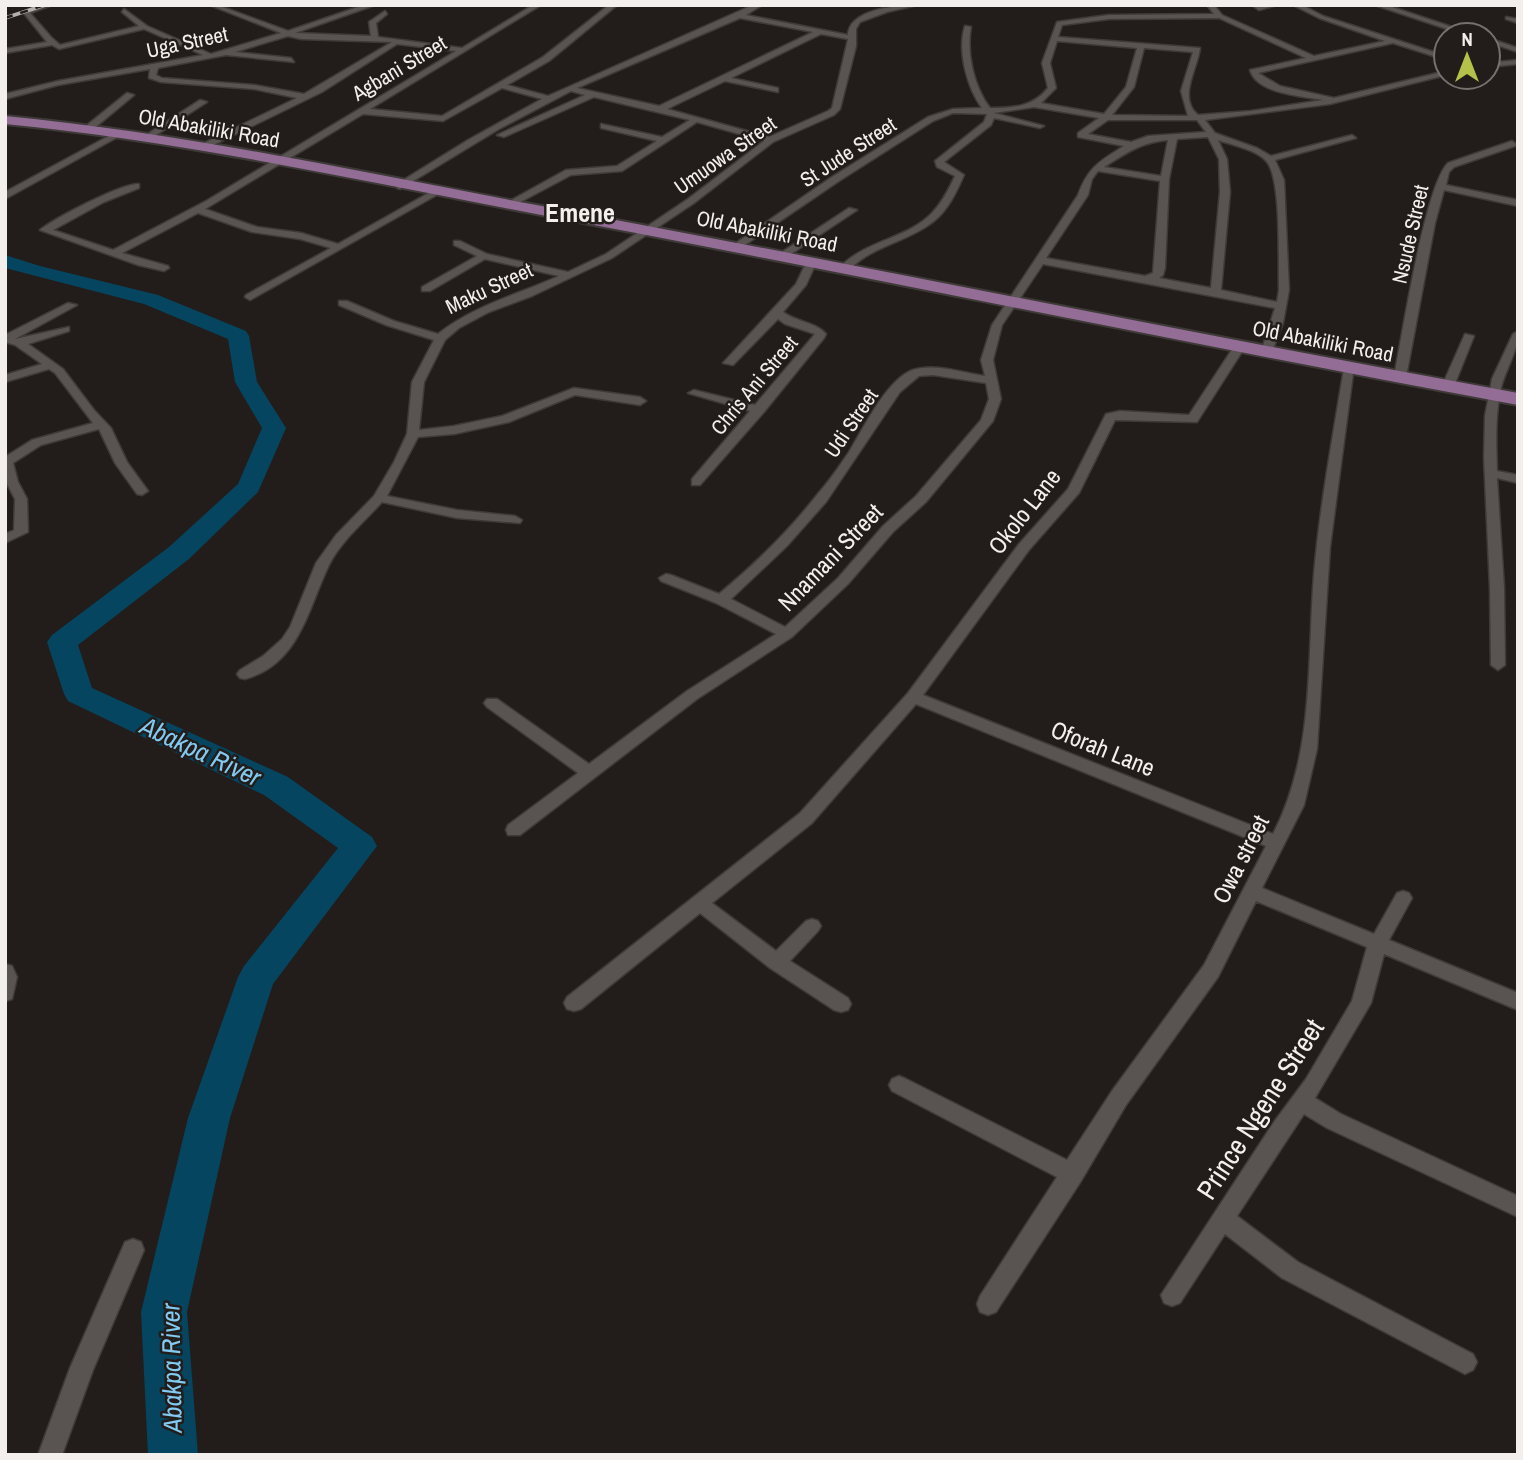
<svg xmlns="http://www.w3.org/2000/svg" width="1523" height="1460" font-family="'Archivo Narrow',sans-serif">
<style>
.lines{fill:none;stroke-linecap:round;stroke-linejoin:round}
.river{fill:#06455f;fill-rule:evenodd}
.street-casing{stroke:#3e3a38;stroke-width:3}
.primary-casing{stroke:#3e3a38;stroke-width:4}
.street{fill:#595451;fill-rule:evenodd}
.primary{fill:#936d95;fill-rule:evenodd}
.rail-casing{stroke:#b3afad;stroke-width:3.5}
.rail{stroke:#221d1a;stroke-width:2.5;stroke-dasharray:8;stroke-linecap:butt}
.labels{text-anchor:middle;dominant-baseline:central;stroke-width:5;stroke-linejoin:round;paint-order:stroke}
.far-street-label{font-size:21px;fill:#f2efed;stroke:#221d1a}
.street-label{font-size:24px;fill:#f2efed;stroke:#221d1a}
.far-district-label{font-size:26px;font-weight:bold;fill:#f2efed;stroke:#221d1a}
.water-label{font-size:26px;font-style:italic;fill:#82caf1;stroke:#221d1a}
.near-street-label{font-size:28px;fill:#f2efed;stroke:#221d1a}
</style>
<rect width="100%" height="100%" fill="#221d1a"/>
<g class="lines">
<path class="river" d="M5 255 40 266 158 295 246 331 249 336 257 382 286 428 258 492 189 559 78 645 92 688 288 777 372 837 377 846 273 984 230 1118 187 1312 198 1455H148L141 1312 188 1118 238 977 244 966 338 848 264 795 68 701 64 694 47 642 52 635 169 547 238 484 262 428 235 382 228 339 144 304 5 268Z"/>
<defs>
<path id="street" d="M41 5H52L30 13 51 37 60 45 139 26 122 12 124 9 147 26 211 54 281 33 210 5H217L288 31 364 5H375L295 33 371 36 369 22 385 11 387 14 376 23 378 37 462 48 533 5H541L370 109 442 116 543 57 609 5H617L549 61 507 85 548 96 753 5H762L746 15 848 35C849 9 898 5 917 5L887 12 860 22 856 29V46L840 109 834 115 773 142 694 203 612 258 532 296 489 312 459 328 445 340 424 382 419 430 454 426 502 416 574 388 640 397 646 401 640 405 575 395 509 422 454 434 418 437 387 496 457 510 515 516 522 520 520 523 457 518 382 502C364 522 341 541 329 565 308 608 300 664 245 679L240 678 237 674 240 670 263 656 282 639 290 627 316 563 336 535 374 496 394 462 407 434 412 382 434 340 386 325 339 305V301H347L394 321 438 334C473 306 519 294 559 276L485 259 430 291H422V287L477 256 454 245V241H460L487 254 568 272 606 254 688 199 764 141 697 122 622 171 571 175 509 208 506 207V203L566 170 617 166 657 141 601 128V124L662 137 690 120 594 97 504 137 497 135 585 95 571 91 499 129 400 189 397 188V184L468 140 542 99 502 88 443 121 363 114 205 209 257 227 301 233 338 244 434 190 442 192 250 300 245 297 246 295 331 248 300 239 252 232 198 213 122 253 168 266 169 268 164 271 138 265 40 230C55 218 122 183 139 184V188L104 202 53 230 113 250 206 201 456 51 397 44 322 92 203 150 199 147 200 145 297 98 254 89 161 82 149 78 150 69 58 85 5 99V94L58 81 203 55 144 29 59 49 52 45 5 53V49L47 42 23 12ZM740 18 813 32 659 106 577 88ZM821 34 848 39 832 108 828 111 769 137 667 109 725 81 778 92V88L731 78ZM288 36 301 39 392 42 304 94 254 85 162 78 156 75 158 68 226 55 294 62 291 58 235 52Z
M1207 5H1214L1222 15 1314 56 1385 41 1319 18 1293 5H1302L1323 16 1446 56V60L1393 43 1258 73 1280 86 1334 98 1446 71V75L1330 104 1205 120 1215 133 1257 148 1271 156 1352 135 1356 138 1275 160 1284 180 1289 290 1283 323 1271 354 1261 352 1275 308 1043 264 1002 325 993 360 1001 399 993 421 926 502 893 532 848 584 792 637 697 699 520 835H508L506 830 508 825 578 773 487 707 484 703 487 699H497L589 764 687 691 776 634 716 603 661 581 659 578 666 574 671 575 719 594C755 564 788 532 817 495 829 481 839 467 849 452 863 429 885 383 910 371 933 362 962 373 985 376L981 360 992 325 1078 195C1088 167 1100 161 1124 146L1078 137V133L1099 118 1034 107 994 113 1044 126 1040 128 994 118 991 125 944 162 964 175C957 191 948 210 934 221 908 242 873 245 849 270H841V266C867 240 907 239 932 213 942 203 949 189 955 176L937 167 935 161 984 122 987 114 953 113 933 121 839 181 739 249H733V245L832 177 928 117 953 109 982 108C967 88 957 50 965 26L971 27C966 53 974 87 990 108 1013 108 1033 107 1048 88L1042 63 1057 22 1109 15 1214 14ZM1219 18 1306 58 1250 70C1257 94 1302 96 1323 100L1251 111 1198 115C1177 98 1198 68 1200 48L1058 37 1062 25 1109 19ZM1057 41 1137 48 1126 87 1104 114 1041 103 1056 88 1050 63ZM1144 48 1193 52 1181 91 1188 116 1112 115 1134 87ZM1108 120H1197L1206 132 1148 136 1131 142 1088 134ZM1208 137 1219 159 1220 192 1211 288 1159 278 1163 275 1165 268 1169 179 1177 139ZM1168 140 1161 176 1104 167C1126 153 1142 142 1168 140ZM1218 140C1232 145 1258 150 1267 162 1282 181 1278 262 1279 290L1277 302 1221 290 1230 192 1227 159ZM1098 171 1160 181 1153 273 1145 276 1046 258 1088 195 1092 179ZM933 375 986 383 989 399 981 420 916 496 883 526 838 578 785 627 731 599 787 546 826 502 900 392 919 376Z
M1252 5H1277L1259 10Z
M1375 5H1386L1476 35H1465Z
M1506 17 1518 19V23L1506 19Z
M1488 38 1518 48V52L1488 42Z
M1518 60V64L1488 67V63Z
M127 93 134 95 92 130H86V126Z
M200 100 207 102 150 139 143 137Z
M118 131 125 133 5 199V192Z
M1512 141 1516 144 1515 146 1454 167 1449 172 1446 185 1518 200V206L1444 190 1435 223 1406 377 1396 379 1394 377C1402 337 1425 185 1448 163Z
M849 208 857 210 785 258H779V254Z
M808 259 817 261 806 285 783 312C796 322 816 322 826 334L824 338 764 412 700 485H692V479L750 411 688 393 694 390 755 405 815 334 785 324 778 319 733 365 723 363 796 284Z
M68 303 77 305 15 339 69 327V331L28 344 63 369 94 410 111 428 127 462 148 491 142 495 137 494 115 463 99 429 41 445 13 463 18 482 27 499 28 532 5 543V534L14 530 15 499 5 480V457L32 440 93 423 55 373 49 369 5 382V375L42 364 15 345 5 342V335Z
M1518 331C1518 352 1506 368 1501 388 1495 415 1496 443 1497 471L1518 475V483L1497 478 1504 588 1505 665 1498 670 1491 665 1490 588 1484 458 1485 416 1492 379 1513 334Z
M1465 334 1474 336 1454 386 1444 388 1442 386Z
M1239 344 1245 347 1197 422 1115 420 1079 493 1029 550 923 695 1273 834C1315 753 1307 662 1314 574 1320 504 1333 436 1344 368L1354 366 1330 547 1317 749 1304 805 1262 888 1374 934 1397 893 1403 891 1409 893 1412 898 1389 940 1518 993V1010L1384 954 1371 1003 1315 1098 1341 1114 1518 1196V1217L1327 1128 1304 1114 1237 1216 1298 1262 1473 1354 1477 1362 1473 1370 1465 1374 1282 1278 1225 1234 1180 1303 1172 1306 1164 1303 1161 1295 1274 1122 1306 1079 1352 1001 1367 947 1256 901 1218 977 1126 1105 1081 1181 996 1312 988 1315 980 1312 977 1304 980 1296 1057 1177 892 1091 889 1085 892 1079 899 1076 906 1079 1067 1160 1112 1091 1204 965 1266 846 916 704 812 823 712 903 776 951 806 921 812 919 818 921 821 926 818 931 790 961 848 998 851 1004 848 1010 841 1012 834 1010 770 968 700 913 581 1009 574 1011 567 1009 564 1003 567 997 800 813 908 693 1019 544 1068 489 1106 414 1120 411 1189 415 1235 345Z
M5 964 12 966 17 977 12 999 5 1001Z
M133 1239 141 1242 144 1250 93 1370 62 1455H38L70 1368 125 1242Z"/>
<path id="primary" d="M5 116C182 133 356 171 531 204 860 265 1188 333 1518 393V405C1188 344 860 275 531 213 357 180 182 141 5 124Z"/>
</defs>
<use href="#street" class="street-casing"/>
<use href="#primary" class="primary-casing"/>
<use href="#street" class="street"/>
<use href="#primary" class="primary"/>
<defs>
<path id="rail" d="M5 18 45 5"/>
</defs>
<use href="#rail" class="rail-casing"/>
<use href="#rail" class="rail"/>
</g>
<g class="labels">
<g class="far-street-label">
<text transform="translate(187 42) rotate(-12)">Uga Street</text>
<text transform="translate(399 68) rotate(-31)">Agbani Street</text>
<text transform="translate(209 128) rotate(10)">Old Abakiliki Road</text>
<text transform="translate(848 152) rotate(-33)">St Jude Street</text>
<text transform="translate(725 155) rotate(-35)">Umuowa Street</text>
<text transform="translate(767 231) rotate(11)">Old Abakiliki Road</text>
<text transform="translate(1410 234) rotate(-77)">Nsude Street</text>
<text transform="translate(489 288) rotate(-25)">Maku Street</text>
<text transform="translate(1323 341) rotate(11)">Old Abakiliki Road</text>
<text transform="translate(754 385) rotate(-50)">Chris Ani Street</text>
<text transform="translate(851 423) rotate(-56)">Udi Street</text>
</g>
<g class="street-label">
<text transform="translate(1024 511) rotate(-52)">Okolo Lane</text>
<text transform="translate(830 557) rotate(-46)">Nnamani Street</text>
<text transform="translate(1103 748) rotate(22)">Oforah Lane</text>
<text transform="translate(1240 859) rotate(-63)">Owa street</text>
</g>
<g class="far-district-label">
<text x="580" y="212">Emene</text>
</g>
<g class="water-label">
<text transform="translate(201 751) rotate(25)">Abakpa River</text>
<text transform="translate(171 1368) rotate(-91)">Abakpa River</text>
</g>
<g class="near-street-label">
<text transform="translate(1260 1109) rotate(-57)">Prince Ngene Street</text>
</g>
</g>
<rect width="1523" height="1460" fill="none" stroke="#f2efed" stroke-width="14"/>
<g transform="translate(1467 56)"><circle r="33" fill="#221d1a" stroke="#75716e" stroke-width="2"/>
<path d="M0-5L12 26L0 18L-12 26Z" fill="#b3c24b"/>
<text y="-10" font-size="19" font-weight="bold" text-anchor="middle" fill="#f2efed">N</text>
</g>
</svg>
